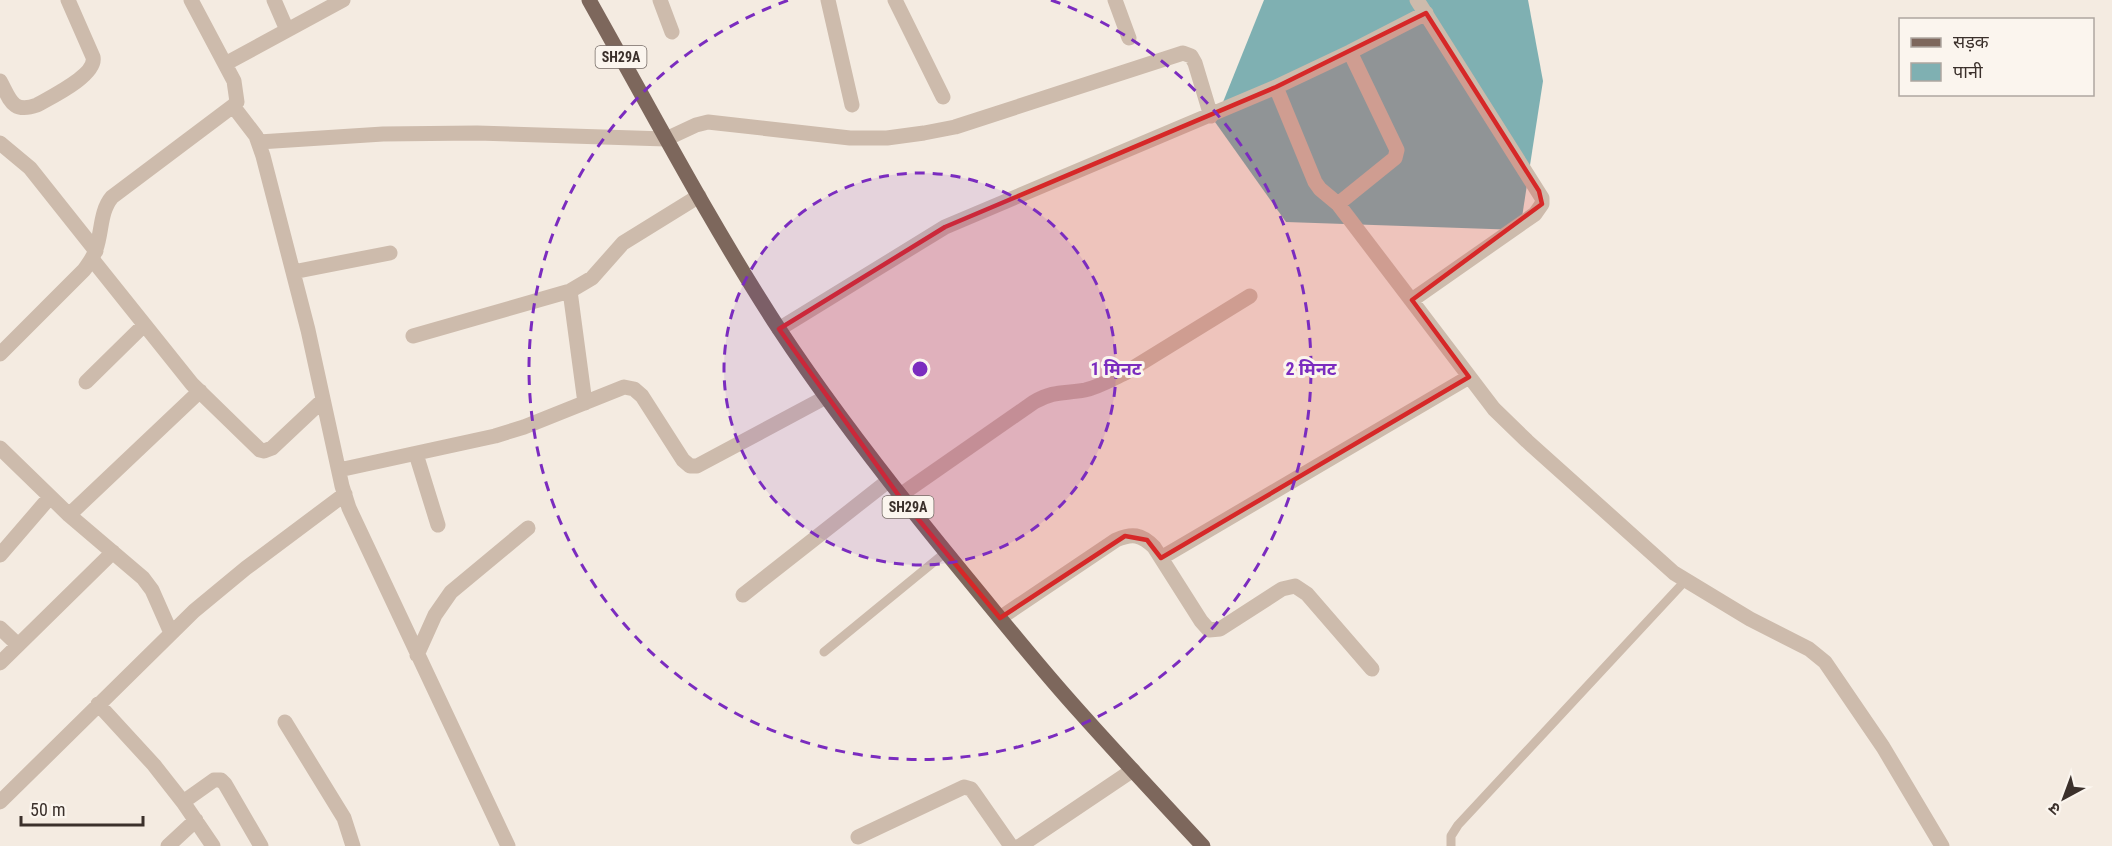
<svg xmlns="http://www.w3.org/2000/svg" width="2112" height="846" font-family="'Roboto Condensed','Noto Sans Devanagari',sans-serif">
<style>
.water{fill:#7fb0b2}
.lines{fill:none;stroke-linecap:round;stroke-linejoin:round}
.lane{stroke:#cdbbac;stroke-width:9}
.street{stroke:#cdbbac;stroke-width:15}
.primary{stroke:#7d675c;stroke-width:15}
.marked{fill:#d62828;fill-opacity:0.2;stroke:#d62828;stroke-width:4.5;stroke-linejoin:round}
.ring{fill:none;stroke:#7b2cbf;stroke-width:3;stroke-dasharray:10 8}
.labels{text-anchor:middle;dominant-baseline:central;stroke-width:6;stroke-linejoin:round;paint-order:stroke}
.shield{fill:#fbf5ee;stroke:#756b66;stroke-width:1.5}
.shield-label{font-size:14px;font-weight:bold;fill:#3b302b}
.centre{fill:#7b2cbf;stroke:#fbf5ee;stroke-width:3}
.ring-label{font-size:18px;text-anchor:middle;font-weight:bold;fill:#7b2cbf;stroke:#fbf5ee;stroke-width:6;stroke-linejoin:round;paint-order:stroke}
</style>
<rect width="100%" height="100%" fill="#f4ebe1"/>
<path class="water" d="M1264 0H1528L1543 81 1520 230 1286 222 1215 122Z"/>
<g class="lines">
<path class="lane" d="M824 652 946 552
M1451 846V836L1458 825 1685 581"/>
<path class="street" d="M274 0 287 30
M660 0 672 32
M828 0 852 105
M895 0 943 97
M1115 0 1129 38
M225 64 343 0
M0 81C10 99 12 114 37 105 51 97 97 75 93 57L68 0
M1276 87 1315 182 1320 189 1338 204 1494 409 1527 441 1674 573 1750 619 1809 649 1825 662 1883 747 1942 846
M233 106 256 136 263 156 308 330 342 486 349 508 508 846
M259 142 383 134 477 133 666 139 696 125 708 122 850 138H887L924 133 955 127 1183 53 1191 56 1195 63 1211 116
M0 143 30 168 96 251
M1338 204 1390 162 1395 158 1397 150 1350 52
M92 259 192 384 260 450 264 451 272 448 323 400
M293 272 390 253
M570 291 585 403
M1412 300 1535 214 1542 204V198L1417 0
M779 329 945 227 1276 87 1350 52 1426 13
M413 336 570 291 592 278 623 243 699 196
M0 354 84 270C89 263 94 257 96 249 102 232 100 211 112 197L233 106 237 102 234 81 191 0
M86 382 144 325
M0 448 69 515 143 578 152 590 171 633
M416 454 438 525
M339 470 495 436 524 427 624 387 634 389 642 396 683 460 690 466H697L826 397
M899 496 1034 402C1055 390 1064 394 1085 390 1099 387 1112 379 1125 373L1250 296
M69 515 200 391
M0 555 50 497
M1161 558 1469 377
M743 595 888 481
M1000 618 1116 540C1132 533 1141 534 1154 547L1201 621 1209 630 1220 629 1282 589 1295 586 1307 594 1372 669
M0 628 18 645
M417 655 435 615 451 592 528 528
M0 663 113 552
M98 704 154 765 183 802 213 846
M285 722 344 818 353 846
M0 802 194 611 246 568 345 494
M183 802 214 780H221L225 784 261 846
M858 837 964 787 971 789 974 793 1011 846
M168 846 196 820
M1020 846 1133 770"/>
<path class="primary" d="M589 0C651 110 710 223 779 329 835 414 898 494 963 573 1001 619 1038 666 1078 710 1119 756 1161 801 1203 846"/>
</g>
<path class="marked" d="M1426 13 1539 191 1542 204 1412 300 1469 377 1161 558 1147 540 1125 536 1000 618 899 496 779 329 945 227 1276 87Z"/>
<circle cx="920" cy="369" r="196" fill="#7b2cbf" fill-opacity=".12"/>
<g class="ring">
<circle cx="920" cy="369" r="196"/>
<path d="M1051 0A391 391 0 1 1 789 0"/>
</g>
<g class="labels">
<g class="shield">
<rect x="595.5" y="46" width="51" height="22" rx="4.5"/>
<rect x="882.5" y="496" width="51" height="22" rx="4.5"/>
</g>
<g class="shield-label">
<text x="621" y="57">SH29A</text>
<text x="908" y="507">SH29A</text>
</g>
</g>
<circle cx="920" cy="369" r="9" class="centre"/>
<g class="ring-label">
<text x="1116" y="375">1 मिनट</text>
<text x="1311" y="375">2 मिनट</text>
</g>
<rect x="1899" y="18" width="195" height="78" fill="#fbf5ee" stroke="#aea6a0" stroke-width="1.5"/>
<rect x="1911" y="38" width="30" height="9" fill="#7d675c" stroke="#aea6a0" stroke-width="1.5"/>
<text x="1953" y="48" font-size="18" fill="#3b302b">सड़क</text>
<rect x="1911" y="63" width="30" height="18" fill="#7fb0b2" stroke="#aea6a0" stroke-width="1.5"/>
<text x="1953" y="78" font-size="18" fill="#3b302b">पानी</text>
<g transform="translate(2064 798) rotate(221)" stroke="#fbf5ee" stroke-width="4.5" paint-order="stroke">
<path d="M0-4.5L10 22L0 15L-10 22Z" fill="#3b302b"/>
<text y="-9" font-size="16" font-weight="bold" text-anchor="middle" fill="#3b302b">उ</text>
</g>
<path d="M21 816v9h122v-9" fill="none" stroke="#3b302b" stroke-width="3"/>
<text x="30" y="816" font-size="18" fill="#3b302b" stroke="#fbf5ee" stroke-width="4.5" paint-order="stroke">50 m</text>
</svg>
